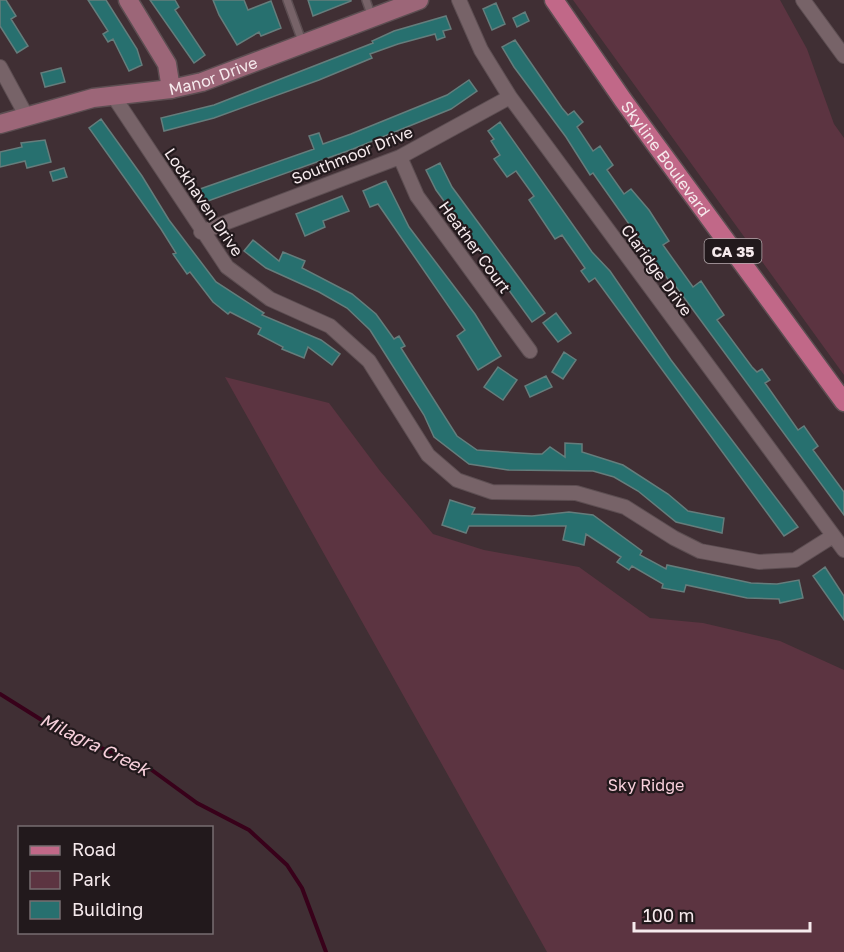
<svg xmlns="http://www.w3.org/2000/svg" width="844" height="952" font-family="'Golos Text',sans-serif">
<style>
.green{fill:#5c3441}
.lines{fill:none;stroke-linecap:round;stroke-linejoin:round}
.stream{stroke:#38011a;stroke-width:4}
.building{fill:#27706f;stroke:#657d7c;stroke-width:1.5}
.lane-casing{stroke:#5d4e52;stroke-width:10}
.street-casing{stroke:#5d4e52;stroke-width:16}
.secondary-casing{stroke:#5d4e52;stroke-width:21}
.primary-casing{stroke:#5d4e52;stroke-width:21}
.lane{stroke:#776368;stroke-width:7}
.street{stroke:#776368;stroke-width:14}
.secondary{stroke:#9c6678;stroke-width:18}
.primary{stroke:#c16888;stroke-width:18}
.labels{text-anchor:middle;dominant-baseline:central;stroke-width:4.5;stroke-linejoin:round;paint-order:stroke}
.shield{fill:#22191c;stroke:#b6abae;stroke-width:1.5}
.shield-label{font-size:15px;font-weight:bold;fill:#f6eaed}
.street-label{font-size:16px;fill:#f6eaed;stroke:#22191c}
.park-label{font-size:16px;fill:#fad1dd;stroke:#22191c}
.water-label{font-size:18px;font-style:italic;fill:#f8d0dc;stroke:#22191c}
</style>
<rect width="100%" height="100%" fill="#402f34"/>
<path class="green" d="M573 0H780L807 49 834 124 844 138V375Z
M225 377 329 403 380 471 433 534 484 550 579 567 650 618 703 623 780 641 844 670V952H547Z"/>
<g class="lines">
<path class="stream" d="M0 694 56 729 149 768 197 803 249 830 287 865 302 888 326 952"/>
</g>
<path class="building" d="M0 0H6L16 16 11 19 28 46 17 53 0 26Z
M88 0H106L137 49 142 65 129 71 113 39 108 42 103 34 108 31Z
M150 0H175L179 7 175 10 205 55 194 63Z
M213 0H244L248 10 271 1 281 28 261 36 259 32 237 45 219 15Z
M308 0H351V1L313 16Z
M496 3 505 24 492 30 483 9Z
M525 12 529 21 517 27 513 18Z
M446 16 451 29 443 31 445 37 437 40 435 34 398 44 370 54 372 58 319 80 214 118 164 131 161 118 214 105 373 43 372 41 394 31Z
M515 40 562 108 568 115 574 111 583 122 577 127 593 151 600 146 613 165 607 170 624 194 631 189 649 210 669 241 663 245 693 287 701 281 724 315 717 320 752 367 757 372 762 369 770 380 765 383 798 430 804 426 818 446 813 450 844 492V515L674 284 672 285 593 173 590 175 566 137 514 67 502 47Z
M61 68 65 82 45 87 41 73Z
M469 80 477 91 451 109 353 149 205 202 200 189 314 149 309 136 319 133 323 144 351 134 447 95Z
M101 119 142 176 169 220 216 282 264 313 262 315 321 340 340 354 332 365 308 347 304 358 282 349 283 347 258 334 261 328 230 312 228 314 213 302 190 272 187 274 173 254 176 253 161 229 89 128Z
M500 122 592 252 610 271 671 360 798 527 784 536 595 278 589 282 581 271 585 268 562 235 555 239 529 200 534 196 516 171 507 177 494 159 500 155 491 141 494 139 488 131Z
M45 140 51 162 27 168 25 161 0 167V152L22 147 21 143Z
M440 163 452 187 545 313 532 322 436 190 426 170Z
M64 168 67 177 53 181 50 172Z
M386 181 409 227 475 314 501 356 478 370 457 336 465 330 378 204 370 207 363 191Z
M342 196 349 211 323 221 325 227 305 236 296 214Z
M253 240 279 261 283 252 305 261 302 268 352 294 376 314 394 339 399 336 405 346 401 348 457 436 477 450 535 454H542L550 447 565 457V443L582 444V452L623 465 668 494 688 511 724 518 722 533 676 522 638 491 614 477 593 471 508 470 469 464 434 437 424 415 370 330 347 308 319 292 266 268 244 251Z
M556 313 571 333 558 342 543 323Z
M564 352 576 360 563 379 552 372Z
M498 367 517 380 503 400 484 387Z
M546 376 552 387 530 397 525 386Z
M450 500 475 508 472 514 532 516 569 512 593 515 642 551 640 555 666 569 667 565 751 583 777 584 799 580 803 598 780 603 779 599 747 598 686 585 684 592 662 588 663 584 632 566 629 570 617 562 621 557 586 534 584 545 563 540 566 526H469L466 533 442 525Z
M825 567 844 596V620L813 576Z"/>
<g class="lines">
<defs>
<path id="lane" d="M287 0 302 41
M366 0 372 17"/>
<path id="street" d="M459 0 481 50 510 97 844 550
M803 0 844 56
M0 67 27 117
M112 94 227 267 270 299 330 326 369 361 428 455 457 480 492 492 576 493 625 507 674 538 700 551 759 562 795 560 833 536
M400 157 417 196 530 351
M201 232 400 157 510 97"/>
<g id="secondary">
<path d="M128 0 167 64 171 89"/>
<path id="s1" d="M0 124 93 98 171 89 202 82 419 0"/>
</g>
<g id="primary">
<path id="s2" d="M554 0 623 100 844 402"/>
</g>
</defs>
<use href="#lane" class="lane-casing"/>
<use href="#street" class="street-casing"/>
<use href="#secondary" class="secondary-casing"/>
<use href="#primary" class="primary-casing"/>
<use href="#lane" class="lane"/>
<use href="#street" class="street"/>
<use href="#secondary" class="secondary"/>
<use href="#primary" class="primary"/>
</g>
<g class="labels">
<rect class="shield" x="704.5" y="239" width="57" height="24" rx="4.5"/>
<g class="shield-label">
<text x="733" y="251">CA 35</text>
</g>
<g class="street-label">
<text stroke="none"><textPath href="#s1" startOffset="219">Manor Drive</textPath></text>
<text transform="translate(352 155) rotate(-22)">Southmoor Drive</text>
<text stroke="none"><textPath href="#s2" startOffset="194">Skyline Boulevard</textPath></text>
<text transform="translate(204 202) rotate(56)">Lockhaven Drive</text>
<text transform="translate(475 247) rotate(54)">Heather Court</text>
<text transform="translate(657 270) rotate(54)">Claridge Drive</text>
</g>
<g class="park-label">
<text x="646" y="785">Sky Ridge</text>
</g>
<g class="water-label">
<text transform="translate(95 744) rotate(26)">Milagra Creek</text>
</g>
</g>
<rect x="18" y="826" width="195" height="108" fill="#22191c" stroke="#776d70" stroke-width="1.5"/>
<rect x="30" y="846" width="30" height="9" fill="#c16888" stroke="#776d70" stroke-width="1.5"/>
<text x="72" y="856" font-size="18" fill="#f6eaed">Road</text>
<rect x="30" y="871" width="30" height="18" fill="#5c3441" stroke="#776d70" stroke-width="1.5"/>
<text x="72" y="886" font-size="18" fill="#f6eaed">Park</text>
<rect x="30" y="901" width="30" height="18" fill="#27706f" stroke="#776d70" stroke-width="1.5"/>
<text x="72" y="916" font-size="18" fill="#f6eaed">Building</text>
<path d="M634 922v9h176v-9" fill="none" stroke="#f6eaed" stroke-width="3"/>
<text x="643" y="922" font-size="18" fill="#f6eaed" stroke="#22191c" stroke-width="4.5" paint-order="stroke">100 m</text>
</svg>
